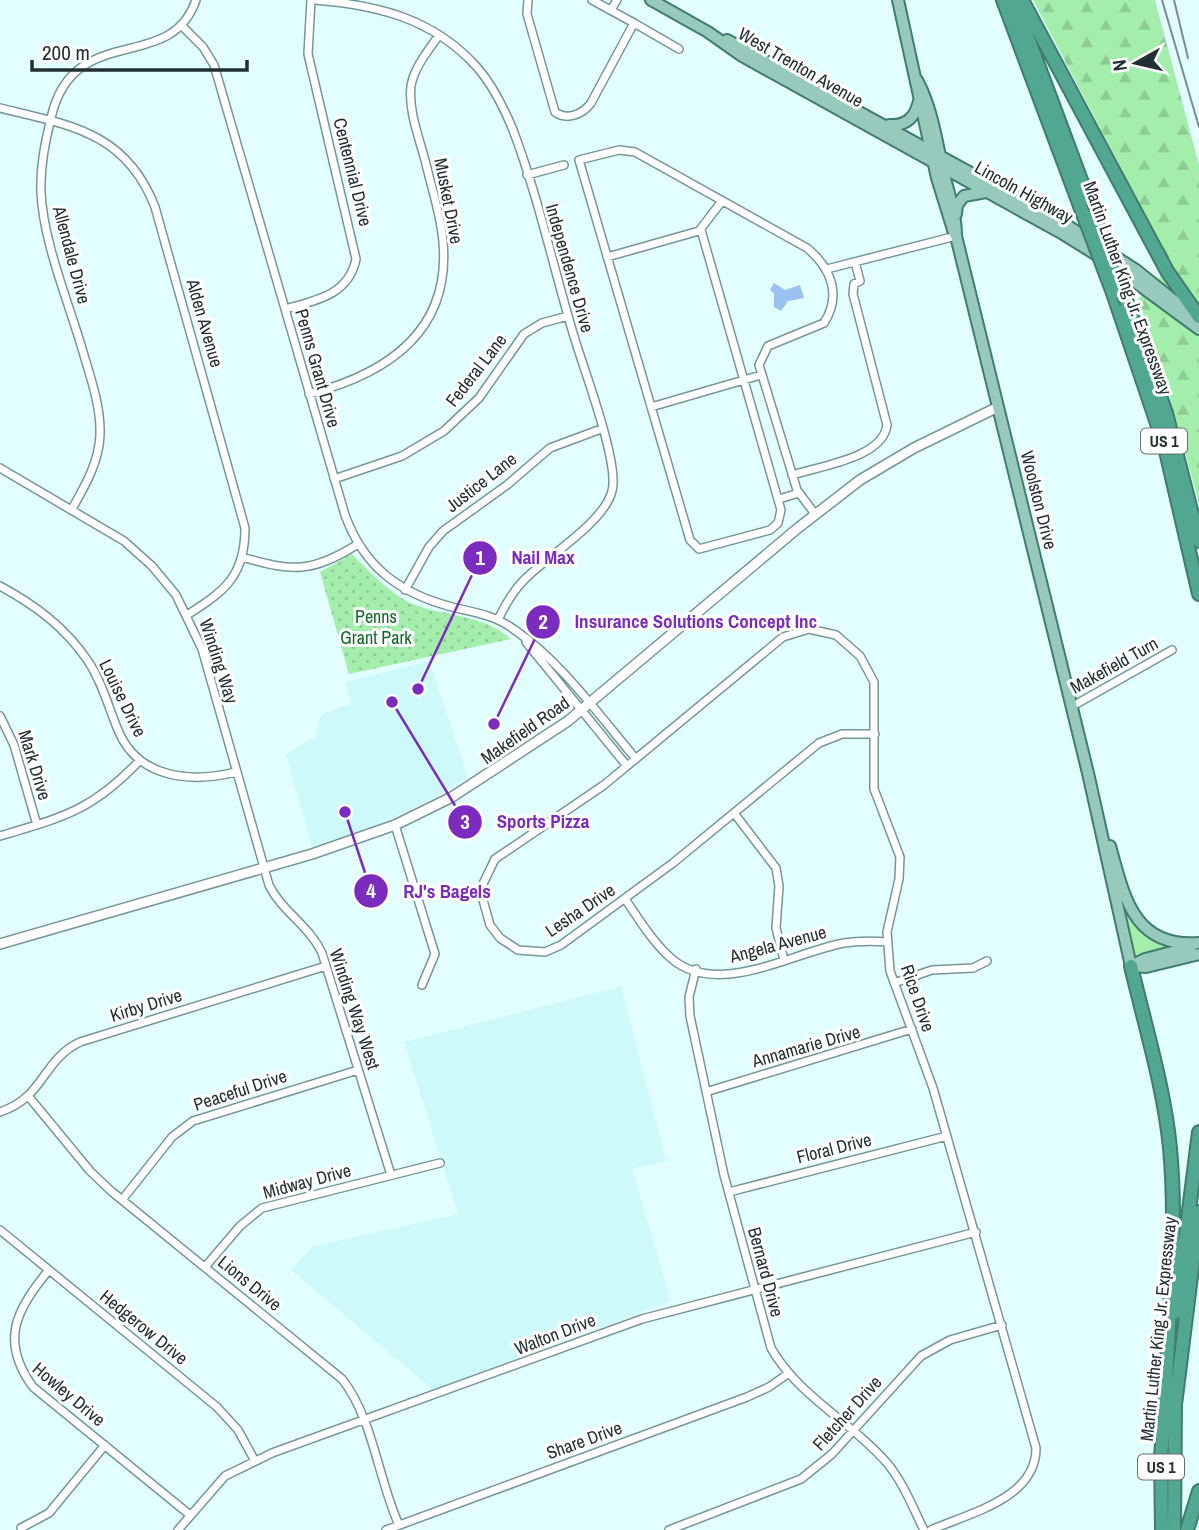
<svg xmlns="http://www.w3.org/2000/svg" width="1199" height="1530" font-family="'Archivo Narrow',sans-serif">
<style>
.built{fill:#cef9fb}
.grass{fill:#a4eeac}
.forest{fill:url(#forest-firs)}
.park{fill:url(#park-dots)}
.water{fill:#9ac2f0}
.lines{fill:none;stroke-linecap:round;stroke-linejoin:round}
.minor-casing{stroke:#779698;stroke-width:10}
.tertiary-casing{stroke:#779698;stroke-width:12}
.primary-casing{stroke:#417d6e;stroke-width:14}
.motorway-casing{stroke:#417d6e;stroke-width:16}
.minor{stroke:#fff;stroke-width:7}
.tertiary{stroke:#fff;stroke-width:9}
.primary{stroke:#97cabc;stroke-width:10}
.motorway{stroke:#51a78f;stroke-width:12}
.rail{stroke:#798d8e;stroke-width:2}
.motorway-bridge-casing{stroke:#417d6e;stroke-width:16;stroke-linecap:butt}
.motorway-bridge{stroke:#51a78f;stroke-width:12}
.labels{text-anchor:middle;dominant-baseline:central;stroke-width:6;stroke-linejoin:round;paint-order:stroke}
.shield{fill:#fff;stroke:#656e6f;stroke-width:2}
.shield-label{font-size:16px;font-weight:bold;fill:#233031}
.street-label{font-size:18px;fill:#233031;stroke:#fff}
.park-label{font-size:18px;fill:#0e6826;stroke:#fff}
.leader{fill:none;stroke:#7b2cbf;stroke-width:2.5}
.callout-dot{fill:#7b2cbf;stroke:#fff;stroke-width:2.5}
.mark-label{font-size:21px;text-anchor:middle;font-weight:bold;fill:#fff}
.callout-label{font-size:19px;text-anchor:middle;font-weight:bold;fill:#7b2cbf;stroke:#fff;stroke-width:6;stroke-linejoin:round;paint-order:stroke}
</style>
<defs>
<pattern id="forest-firs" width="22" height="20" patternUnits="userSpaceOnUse" patternTransform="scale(1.75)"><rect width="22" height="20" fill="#a4eeac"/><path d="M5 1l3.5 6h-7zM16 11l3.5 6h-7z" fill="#8dcc94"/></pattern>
<pattern id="park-dots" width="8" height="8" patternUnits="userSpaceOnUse" patternTransform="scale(1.75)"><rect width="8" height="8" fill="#a4eeac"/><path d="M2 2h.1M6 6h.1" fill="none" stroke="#8dcc94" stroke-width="1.8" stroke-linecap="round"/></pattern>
</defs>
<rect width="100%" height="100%" fill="#e3feff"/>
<path class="built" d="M429 661 468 777 420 805 367 829 312 847 286 754 315 737 321 714 351 704 345 682Z
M621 986 666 1161 632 1169 671 1301 433 1390 291 1270 313 1246 458 1214 404 1042Z"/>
<path class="grass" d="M1121 906 1132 919 1170 944V949L1136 957Z"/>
<path class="forest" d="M1033 0H1155L1199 165V503L1162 369 1138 299 1172 265Z"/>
<path class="park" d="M352 554C370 572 391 595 415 605 448 617 483 614 511 639L349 674 320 572Z"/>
<path class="water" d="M774 283 785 290 800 285 804 298 788 301 781 311 774 307V293L770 290Z"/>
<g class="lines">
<defs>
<path id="minor" d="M315 0C377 5 432 18 476 66 492 84 504 108 513 130 538 196 553 266 573 333 582 365 620 463 612 491 604 523 547 556 524 580 512 592 505 605 498 620
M528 0 527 14 555 112C567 121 583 114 591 103L634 23 592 0
M611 10 617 0
M634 23 679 49
M183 27 203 47 214 65 345 515C364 567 399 593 452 607 473 612 494 615 512 628 562 662 598 714 636 759
M0 108C70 125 126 132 155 207L245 528C245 576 225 591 187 615
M527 175 564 165
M701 230 781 510 778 523 770 530 699 549 690 540 579 160 619 150 635 152 807 248C831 268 842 295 824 323L768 346 759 365 797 490 815 514
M607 257 699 231 722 201
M827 269 956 236
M285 309C315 301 349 295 356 259L308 54 311 0
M309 394C386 374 451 332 443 242 441 215 432 190 426 164 420 140 408 111 411 86 414 67 429 50 439 35
M651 407 761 375
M0 468 124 541 152 566 176 595 202 649 269 885C282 912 309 925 322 953L391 1175
M792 475C820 466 883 458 887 425L853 294 854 284 860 281 855 262
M334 479 402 456 444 431 479 398 524 334 542 323 568 316
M779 499 799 493
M72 509C85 486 99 462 100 435 101 407 91 379 83 352 69 303 43 242 41 192 40 167 45 143 51 118 73 20 171 75 196 0
M242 557C293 572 312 573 358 544
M0 586C35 605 65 627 88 661 102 682 108 706 118 730 138 779 191 783 236 772
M405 590 429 547 443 531 507 485 550 448 601 429
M526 642 627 766
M1071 707 1172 650
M0 716 14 745 37 825
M875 734H842L819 743 673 863 561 945 545 952 518 950 500 938 490 925 483 900 482 886 495 859 604 785 783 637 809 629 836 635 860 656 874 682V789L900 857 899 879 887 932 890 971 933 1088 1036 1448C1036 1499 969 1513 931 1530
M734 813 776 868 779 886 776 928 784 960
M395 825 435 954 422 985
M0 836C64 817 93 810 140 760
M625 899C639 919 653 943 672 959 718 998 794 952 844 943 858 941 872 941 887 942
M696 969 689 997 690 1016 724 1175 771 1348C798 1396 852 1422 887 1463 903 1482 913 1508 924 1530
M894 983 932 970 973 968 987 961
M709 1091 912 1029
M29 1097 90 1171 111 1191 342 1379C373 1418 378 1479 399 1525
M0 1112C45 1097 42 1060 80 1042L326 966
M729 1192 947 1136
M122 1200 172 1137 193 1121 358 1070
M0 1230 217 1407 238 1430 255 1461
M205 1267 240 1226 262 1208 440 1163
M49 1270C15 1310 0 1342 33 1387L190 1515
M21 1528 49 1513 105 1445
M178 1530 225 1476 272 1453 642 1319 976 1232
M386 1530 747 1397 769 1387 789 1373
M669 1530 801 1479 832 1454 921 1356 950 1340 1002 1325"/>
<path id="tertiary" d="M0 944 312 854 395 825 452 797 568 721 798 528 860 480 914 448 998 407"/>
<path id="primary" d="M651 0 708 32 742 56 1063 234 1108 262 1199 329
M898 0 937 178 954 233
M727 40 1068 226 1136 270 1197 319
M917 80C932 108 936 139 943 170 948 192 956 213 956 236L1088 773 1131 966
M889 125C906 126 915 118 919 101
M956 214 957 205 964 196 986 192
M1110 846C1124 896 1133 948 1199 943
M1131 966 1145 959 1191 947
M1133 966 1146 967 1199 954"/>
<path id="motorway" d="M1003 0 1080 206
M1014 0 1094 215
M1022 0 1167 271 1199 317
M1113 293 1165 447 1199 594
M1127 303 1166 413 1199 541
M1131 966C1145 1026 1164 1087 1170 1148 1178 1233 1168 1319 1165 1404
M1176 1312 1199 1132
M1162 1530 1161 1456 1166 1396
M1174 1530 1175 1405 1199 1212
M1187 1530 1199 1491"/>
</defs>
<use href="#minor" class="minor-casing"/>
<use href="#tertiary" class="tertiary-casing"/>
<use href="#primary" class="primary-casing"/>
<use href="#motorway" class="motorway-casing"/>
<use href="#minor" class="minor"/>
<use href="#tertiary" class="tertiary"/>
<use href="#primary" class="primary"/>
<use href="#motorway" class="motorway"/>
<path class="rail" d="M1162 0 1199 127
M1174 0 1188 58"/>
<defs>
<path id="motorway-bridge" d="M1080 206 1113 293
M1094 215 1127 303"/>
</defs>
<use href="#motorway-bridge" class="motorway-bridge-casing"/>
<use href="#motorway-bridge" class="motorway-bridge"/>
</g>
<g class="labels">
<g class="shield">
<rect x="1141" y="428.5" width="46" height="25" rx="5"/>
<rect x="1138" y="1454.5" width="46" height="25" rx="5"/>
</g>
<g class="shield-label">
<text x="1164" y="441">US 1</text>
<text x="1161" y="1467">US 1</text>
</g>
<g class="street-label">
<text transform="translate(801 67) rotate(30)">West Trenton Avenue</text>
<text transform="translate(353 172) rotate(76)">Centennial Drive</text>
<text transform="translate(1024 192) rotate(29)">Lincoln Highway</text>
<text transform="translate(449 201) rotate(79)">Musket Drive</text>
<text transform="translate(72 255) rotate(75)">Allendale Drive</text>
<text transform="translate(570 268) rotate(74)">Independence Drive</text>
<text transform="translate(1128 288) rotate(70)">Martin Luther King Jr. Expressway</text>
<text transform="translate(205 323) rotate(74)">Alden Avenue</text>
<text transform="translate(318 368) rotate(74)">Penns Grant Drive</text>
<text transform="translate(476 370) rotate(-52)">Federal Lane</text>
<text transform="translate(481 482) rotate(-38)">Justice Lane</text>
<text transform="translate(1039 500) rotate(76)">Woolston Drive</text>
<text transform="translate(219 661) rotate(72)">Winding Way</text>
<text transform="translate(1114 665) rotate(-29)">Makefield Turn</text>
<text transform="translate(123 698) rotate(64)">Louise Drive</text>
<text transform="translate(525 730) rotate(-35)">Makefield Road</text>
<text transform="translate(35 765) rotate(73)">Mark Drive</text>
<text transform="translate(580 910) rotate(-34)">Lesha Drive</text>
<text transform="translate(778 944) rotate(-15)">Angela Avenue</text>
<text transform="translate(918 998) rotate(71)">Rice Drive</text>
<text transform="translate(146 1005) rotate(-17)">Kirby Drive</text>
<text transform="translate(355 1009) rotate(72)">Winding Way West</text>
<text transform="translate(806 1046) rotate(-16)">Annamarie Drive</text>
<text transform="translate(240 1090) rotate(-18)">Peaceful Drive</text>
<text transform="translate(834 1148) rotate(-14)">Floral Drive</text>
<text transform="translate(307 1181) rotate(-15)">Midway Drive</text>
<text transform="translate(766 1272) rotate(75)">Bernard Drive</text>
<text transform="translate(250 1283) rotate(39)">Lions Drive</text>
<text transform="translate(144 1327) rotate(39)">Hedgerow Drive</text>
<text transform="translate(1158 1329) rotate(-84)">Martin Luther King Jr. Expressway</text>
<text transform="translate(555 1334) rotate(-21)">Walton Drive</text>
<text transform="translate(69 1394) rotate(40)">Howley Drive</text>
<text transform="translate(847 1413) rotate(-48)">Fletcher Drive</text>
<text transform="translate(584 1440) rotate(-20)">Share Drive</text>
</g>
<g class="park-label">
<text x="376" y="616">Penns<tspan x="376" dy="21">Grant Park</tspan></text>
</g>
</g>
<path class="leader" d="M418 689L480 558M494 724L543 622M392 702L465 822M345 812L371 891"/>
<g class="callout-dot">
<circle cx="418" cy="689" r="7"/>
<circle cx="494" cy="724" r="7"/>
<circle cx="392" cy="702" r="7"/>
<circle cx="345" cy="812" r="7"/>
<circle cx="480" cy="558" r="18"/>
<circle cx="543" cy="622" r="18"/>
<circle cx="465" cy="822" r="18"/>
<circle cx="371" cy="891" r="18"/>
</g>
<g class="mark-label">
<text x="480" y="565">1</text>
<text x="543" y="629">2</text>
<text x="465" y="829">3</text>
<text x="371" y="898">4</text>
</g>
<g class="callout-label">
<text x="543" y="564">Nail Max</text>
<text x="696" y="628">Insurance Solutions Concept Inc</text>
<text x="543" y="828">Sports Pizza</text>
<text x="447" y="898">RJ's Bagels</text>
</g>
<g transform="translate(1136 63) rotate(262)" stroke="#ffffff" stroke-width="5" paint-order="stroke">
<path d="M0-5L12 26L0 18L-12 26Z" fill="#233031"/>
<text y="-10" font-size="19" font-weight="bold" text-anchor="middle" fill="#233031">N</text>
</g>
<path d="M32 60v10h215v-10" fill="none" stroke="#233031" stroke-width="3.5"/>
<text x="42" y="60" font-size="21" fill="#233031" stroke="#ffffff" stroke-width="5" paint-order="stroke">200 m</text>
</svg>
